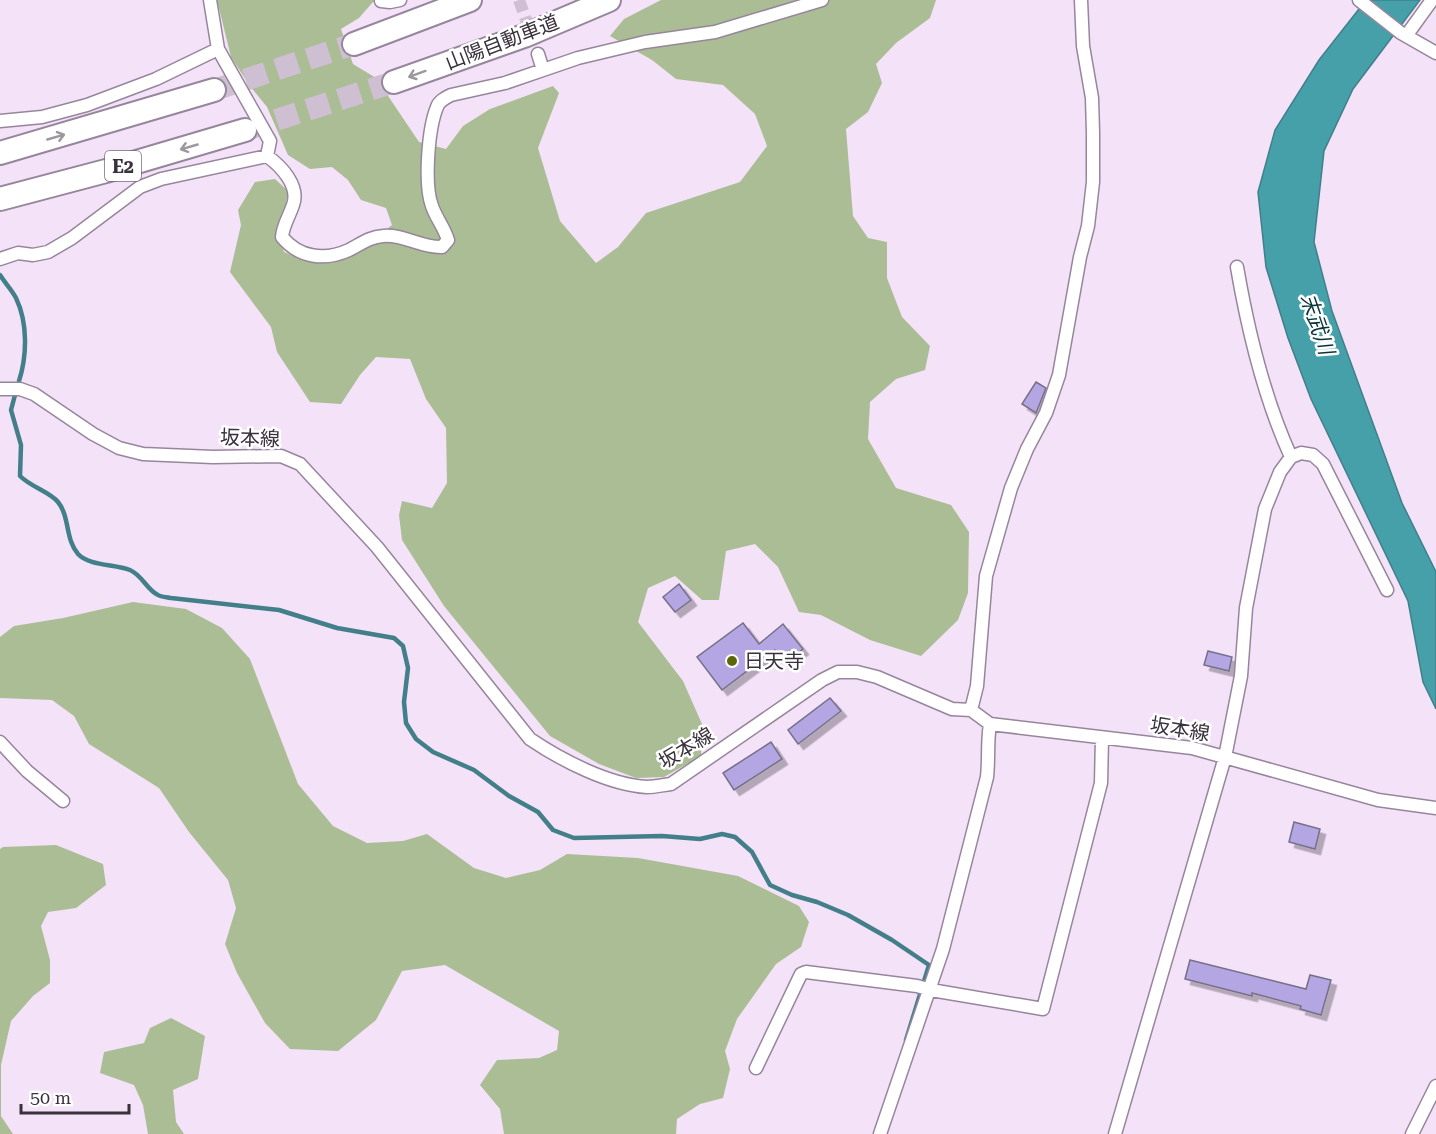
<svg xmlns="http://www.w3.org/2000/svg" width="1436" height="1134" font-family="'Roboto Serif','Noto Sans JP',serif">
<style>
.green{fill:#abbd95}
.water{fill:#46a0aa;stroke:#427f89;stroke-width:1.5}
.lines{fill:none;stroke-linecap:round;stroke-linejoin:round}
.stream{stroke:#427f89;stroke-width:4.5}
.building{fill:#b4a6e2;stroke:#757088;stroke-width:1.5;filter:url(#shadow)}
.street-tunnel{stroke:#cfbfd3;stroke-width:12;stroke-dasharray:12 6;stroke-linecap:butt}
.highway-tunnel{stroke:#cfbfd3;stroke-width:22;stroke-dasharray:22 11;stroke-linecap:butt}
.street-casing{stroke:#96869b;stroke-width:15}
.highway-casing{stroke:#96869b;stroke-width:26}
.street{stroke:#fff;stroke-width:12}
.highway{stroke:#fff;stroke-width:22}
.oneway{stroke:#9c989d}
.poi-dot{fill:#5c670c;stroke:#fff;stroke-width:2}
.labels{text-anchor:middle;dominant-baseline:central;stroke-width:5;stroke-linejoin:round;paint-order:stroke}
.shield{fill:#fff;stroke:#746f76;stroke-width:1.5}
.shield-label{font-size:18px;font-weight:bold;fill:#39313b}
.street-label{font-size:20px;fill:#39313b;stroke:#fff}
.poi-label{font-size:20px;fill:#39313b;stroke:#fff;text-anchor:start}
.water-label{font-size:21px;font-style:italic;fill:#0a363b;stroke:#fff}
</style>
<defs>
<filter id="shadow"><feDropShadow dx="5.5" dy="5.5" stdDeviation="0" flood-color="#0004"/></filter>
</defs>
<rect width="100%" height="100%" fill="#f4e2f9"/>
<path class="green" d="M217 0H379L373 2 359 18 341 29 353 64 376 78 419 142 446 149 463 126 490 109 553 86 559 93 538 148 560 221 596 263 618 247 646 213 740 182 767 146 755 114 723 85 676 79 652 60 610 36 624 19 661 0H936L930 18 896 43 876 64 882 83 868 112 846 129 853 216 868 238 887 242V278L902 317 930 346 925 370 896 379 870 402 868 439 896 488 951 505 969 532 968 593 958 620 921 656 870 640 821 615 799 612 778 567 755 544 726 551 719 600H702L675 576 648 588 638 622 683 681 702 724 701 756 664 777 636 778 599 764 550 736 444 606 402 540 399 515 402 501 432 508 447 483 446 428 426 399 410 359 376 357 360 375 341 404 310 402 277 352 271 327 230 272 241 225 238 210 255 182 275 179 288 191 285 210 277 231 284 252 310 262 346 257 367 244 392 225 386 208 361 200 348 180 332 167 310 169 288 155 267 107 250 86 231 57Z
M133 602 186 609 222 628 250 659 298 784 333 826 367 843 403 841 427 834 474 868 506 878 540 870 567 854 638 858 738 876 799 906 809 922 801 947 776 964 737 1019 725 1051 730 1069 723 1098 700 1104 677 1119 676 1134H504L500 1109 480 1085 497 1060 539 1058 557 1050 559 1031 445 965 402 971 376 1020 338 1051 290 1049 265 1023 237 973 225 944 236 908 228 880 189 832 159 788 89 744 74 716 52 700 0 698V637L14 626 63 618Z
M56 845 103 864 106 885 76 908 48 912 41 926 50 960V983L33 996 11 1021 1 1065V1116L13 1134H0V849L3 847Z
M171 1018 205 1036 198 1079 173 1090 176 1122 184 1134H148L143 1105 134 1085 100 1073 104 1052 144 1043 150 1028Z"/>
<path class="water" d="M1366 0H1420L1353 89 1324 151 1314 242 1332 311 1402 503 1436 572V709L1423 682 1408 601 1311 399 1288 338 1266 267 1258 192 1275 130 1319 60Z"/>
<g class="lines">
<path class="stream" d="M0 275C5 283 12 290 16 298 28 323 27 356 19 381
M15 395 11 410 21 445 20 476C31 487 50 492 58 502 70 517 65 539 78 554 89 566 115 564 130 570 142 575 147 590 158 595 161 597 167 597 171 598L279 610 337 628 394 638 403 646 408 668 404 702 406 723 416 739 433 752 474 770 509 796 538 812 553 830 574 838 662 836 700 839 722 834 735 837 752 852 770 885 792 895 817 902 848 915 892 940 929 965 906 1040"/>
</g>
<path class="building" d="M1036 382 1046 388 1036 413 1022 404Z
M679 584 691 600 675 612 663 597Z
M743 623 759 644 783 624 803 649 786 662 775 650 722 690 697 657Z
M1208 651 1232 657 1229 671 1204 665Z
M830 698 841 711 798 744 788 730Z
M771 742 782 759 734 790 723 773Z
M1294 822 1320 829 1315 849 1289 842Z
M1190 960 1306 989 1310 975 1331 980 1321 1015 1300 1009 1301 1006 1252 993V996L1185 979Z"/>
<g class="lines">
<path class="street-tunnel" d="M519 0 538 54"/>
<path class="highway-tunnel" d="M214 90 354 44
M245 130 394 82"/>
<defs>
<path id="street" d="M1359 0 1401 33 1436 53
M381 1 390 2 400 0
M1406 36 1432 0
M543 70 578 58 645 42 715 32 822 0
M0 121 42 117 87 105 156 79 218 49
M267 156C281 166 300 186 293 205 289 217 283 225 282 237 299 258 325 261 349 250 361 244 369 237 383 236 404 234 421 248 442 247L448 240C444 227 436 218 432 206 424 185 428 129 437 107 439 101 445 98 451 95L505 83 543 70 538 54
M0 259 18 253 33 255 48 252 72 238 140 187 161 179 267 156 270 141 218 49 210 0
M1237 267C1248 331 1264 398 1291 457
M0 389H20L34 394 93 434 119 448 143 454 213 457 281 456 300 464 377 547 530 739C561 760 609 785 647 787 655 787 663 785 671 784L822 680 838 672H857L877 677 952 709 971 710 990 724 1192 748 1378 800 1436 808
M971 710 977 686 986 576 1011 488 1027 449 1046 413 1059 375 1080 257 1088 226 1093 182V133L1092 98 1083 46 1081 0
M0 742 27 771 63 801
M756 1068 801 974 806 972 917 986 931 990 1043 1009 1101 783 1102 738
M880 1134 943 949 987 777C989 759 987 741 990 724
M1115 1134 1225 757 1241 676 1246 608 1265 509 1280 472 1291 457 1301 453 1313 455 1323 464 1387 590
M1412 1134 1436 1086"/>
<path id="highway" d="M354 44 470 0
M394 82 524 36 609 0
M0 153 214 90
M0 199 106 171 245 130"/>
</defs>
<use href="#street" class="street-casing"/>
<use href="#highway" class="highway-casing"/>
<use href="#street" class="street"/>
<use href="#highway" class="highway"/>
</g>
<defs><path id="oneway-shaft" d="M-6 0H5M1.5-3L5.5 0L1.5 3" fill="none" stroke-width="1.6" stroke-linecap="round" stroke-linejoin="round" transform="scale(1.5)"/></defs>
<g class="oneway">
<use href="#oneway-shaft" transform="translate(417 74) rotate(160)"/>
<use href="#oneway-shaft" transform="translate(56 137) rotate(-16)"/>
<use href="#oneway-shaft" transform="translate(189 147) rotate(164)"/>
</g>
<circle class="poi-dot" cx="732" cy="661" r="6"/>
<g class="labels">
<rect class="shield" x="105" y="151" width="36" height="30" rx="4.5"/>
<g class="shield-label">
<text x="123" y="166">E2</text>
</g>
<g class="street-label">
<text transform="translate(502 42) rotate(-21)">山陽自動車道</text>
<text transform="translate(250 438) rotate(2)">坂本線</text>
<text transform="translate(1180 729) rotate(9)">坂本線</text>
<text transform="translate(686 748) rotate(-31)">坂本線</text>
</g>
<g class="poi-label">
<text x="744" y="661">日天寺</text>
</g>
<g class="water-label">
<text transform="translate(1317 324) rotate(71)">末武川</text>
</g>
</g>
<path d="M21 1104v9h108v-9" fill="none" stroke="#39313b" stroke-width="3"/>
<text x="30" y="1104" font-size="18" fill="#39313b" stroke="#ffffff" stroke-width="4.5" paint-order="stroke">50 m</text>
</svg>
